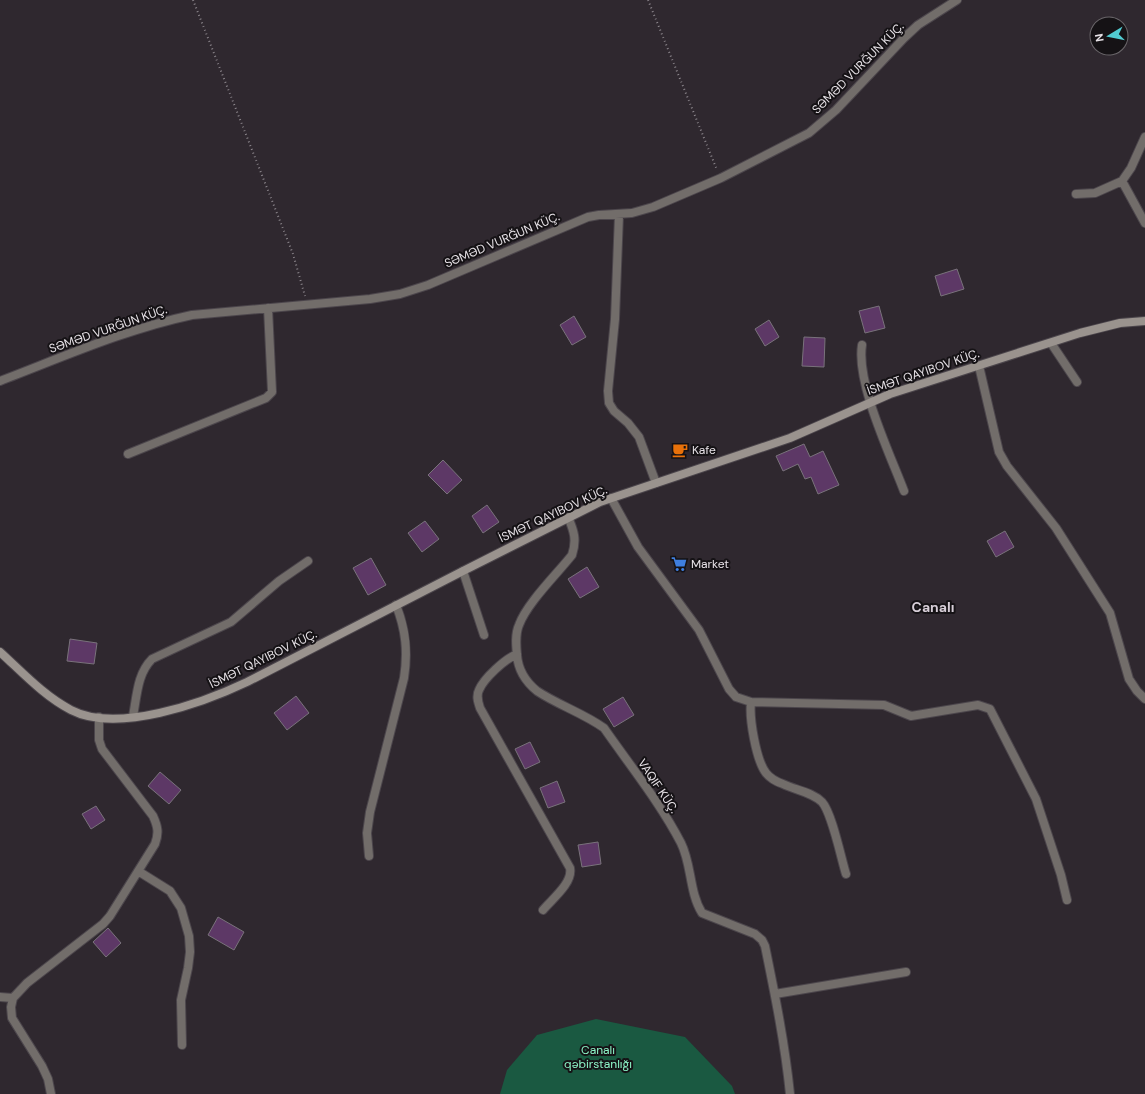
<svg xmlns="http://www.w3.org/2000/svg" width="1145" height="1094" font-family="'DM Sans',sans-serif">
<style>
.green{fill:#1a5941}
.building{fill:#5d3866;stroke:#79727b}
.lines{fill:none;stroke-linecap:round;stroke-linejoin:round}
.street-casing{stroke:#4c464c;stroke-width:10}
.secondary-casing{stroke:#4c464c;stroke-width:10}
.path{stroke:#8a848a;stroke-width:2;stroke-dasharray:1 3;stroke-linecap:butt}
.street{stroke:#726d6a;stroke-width:8}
.secondary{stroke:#9a938e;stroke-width:8}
.labels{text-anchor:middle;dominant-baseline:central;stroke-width:4;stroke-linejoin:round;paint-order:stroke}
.street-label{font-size:12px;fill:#e7e2e7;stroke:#151215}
.poi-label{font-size:12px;fill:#e7e2e7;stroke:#151215;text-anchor:start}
.park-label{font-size:12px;fill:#8cf4c7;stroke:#151215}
.quarter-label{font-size:14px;font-weight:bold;fill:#d6cdd7;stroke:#151215}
</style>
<rect width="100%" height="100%" fill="#2f282f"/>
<path class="green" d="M596 1019 685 1037 732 1086 735 1094H500L507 1070 537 1035Z"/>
<path class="building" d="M957 269 964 289 941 296 935 276Z
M879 306 885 328 865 333 859 311Z
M574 316 586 337 572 345 560 325Z
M769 320 779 337 765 346 755 329Z
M804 337 825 338 824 367 802 366Z
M804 444 810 457 823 451 839 485 818 494 811 477 805 479 798 464 783 471 776 456Z
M443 460 462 480 447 494 428 475Z
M487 505 499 522 483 533 472 516Z
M425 521 439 539 422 552 408 533Z
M1005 531 1014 547 996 557 987 541Z
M371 558 386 585 368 595 353 568Z
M587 567 599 587 580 598 568 579Z
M70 639 97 643 94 664 67 661Z
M296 696 309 713 287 730 274 713Z
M623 697 634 715 614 727 603 709Z
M530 742 540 762 525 769 515 749Z
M160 772 181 790 169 804 148 786Z
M557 781 565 802 548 808 540 788Z
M96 806 105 820 91 829 82 814Z
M598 842 601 864 582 867 578 845Z
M218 917 244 932 234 950 208 935Z
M108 928 121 943 106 957 93 942Z"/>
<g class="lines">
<defs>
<path id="street" d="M1145 137 1131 168 1122 181 1145 223
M1076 194 1095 193 1122 181
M619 215 615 319 608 391 609 403 614 411 628 423 639 437 656 483
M1051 343 1077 382
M862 345C856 383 890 454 904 491
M979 366 999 452 1007 466 1056 528 1110 613 1129 679 1137 691 1145 699
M0 381C63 357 126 329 192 315L370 299 400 294 428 285 588 217 599 215 632 213 653 207 721 178 809 133 836 110 904 38 918 25 957 0
M128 454 266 398 272 392 268 308
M611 498 638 547 699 630 729 689 736 697 751 702 884 705 911 716 978 705 990 709 1036 799 1061 875 1067 900
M568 517C574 531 577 540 572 555 557 574 527 603 519 625 515 634 516 645 517 655 518 669 526 682 537 691 558 705 583 713 604 728 629 764 661 804 681 843 692 865 689 892 702 913L755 934 762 940 765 946C775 995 785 1044 790 1094
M463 571 484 635
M517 654C505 659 484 678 479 690 476 696 478 702 480 708L570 868C573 883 552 899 543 910
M751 702C749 718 756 760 766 773 770 778 777 782 783 784 795 790 812 792 822 802 832 813 841 858 846 874
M133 716C137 696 137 674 152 659L231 622 279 581 308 561
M369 856 367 833 370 812 404 678C408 652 406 630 396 605
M138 871 170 891 181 908 189 936 190 952 188 968 181 1000 182 1045
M775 994 906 972
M0 997 13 998
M51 1094 48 1079 42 1066 12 1018 11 1007 13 998 27 983 103 924 110 916 155 844C159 833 158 827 153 816L102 749 99 740V717"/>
<path id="secondary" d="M0 652C22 672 44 696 71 710 117 734 203 703 247 682L463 571 600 502 790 438 890 394 1080 333 1120 323 1145 321"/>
</defs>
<use href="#street" class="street-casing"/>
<use href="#secondary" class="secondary-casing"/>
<path class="path" d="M193 0 293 254 305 296
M648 0 717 170"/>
<use href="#street" class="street"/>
<use href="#secondary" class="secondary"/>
</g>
<defs>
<symbol id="cafe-bare" viewBox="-9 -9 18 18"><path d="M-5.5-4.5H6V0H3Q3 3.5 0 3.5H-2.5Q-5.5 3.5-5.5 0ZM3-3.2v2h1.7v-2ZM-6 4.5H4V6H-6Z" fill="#e8710a" stroke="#151215" stroke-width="2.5" paint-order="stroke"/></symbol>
<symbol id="supermarket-bare" viewBox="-9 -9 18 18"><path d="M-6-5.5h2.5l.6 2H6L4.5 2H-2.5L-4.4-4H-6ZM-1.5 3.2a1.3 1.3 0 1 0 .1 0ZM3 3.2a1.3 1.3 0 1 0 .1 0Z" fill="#3f7fe0" stroke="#151215" stroke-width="2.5" paint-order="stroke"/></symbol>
</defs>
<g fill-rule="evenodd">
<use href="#cafe-bare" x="669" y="439" width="22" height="22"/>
<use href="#supermarket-bare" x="668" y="553" width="22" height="22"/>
</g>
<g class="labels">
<g class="street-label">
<text transform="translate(858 68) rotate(-45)">SƏMƏD VURĞUN KÜÇ.</text>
<text transform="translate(502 240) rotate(-23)">SƏMƏD VURĞUN KÜÇ.</text>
<text transform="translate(108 329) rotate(-19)">SƏMƏD VURĞUN KÜÇ.</text>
<text transform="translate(923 372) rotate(-19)">İSMƏT QAYIBOV KÜÇ.</text>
<text transform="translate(553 514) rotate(-25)">İSMƏT QAYIBOV KÜÇ.</text>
<text transform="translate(263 659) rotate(-26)">İSMƏT QAYIBOV KÜÇ.</text>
<text transform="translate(658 786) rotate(56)">VAQIF KÜÇ.</text>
</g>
<g class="poi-label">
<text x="692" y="450">Kafe</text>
<text x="691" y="564">Market</text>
</g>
<g class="park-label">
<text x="598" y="1050">Canalı<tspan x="598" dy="14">qəbirstanlığı</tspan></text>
</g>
<g class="quarter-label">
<text x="933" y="607">Canalı</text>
</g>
</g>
<g transform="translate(1109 36) rotate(260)"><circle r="19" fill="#151215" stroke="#696569"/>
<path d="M0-3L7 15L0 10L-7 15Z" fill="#51ccd2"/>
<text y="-6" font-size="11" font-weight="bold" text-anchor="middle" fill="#e7e2e7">N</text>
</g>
</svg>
